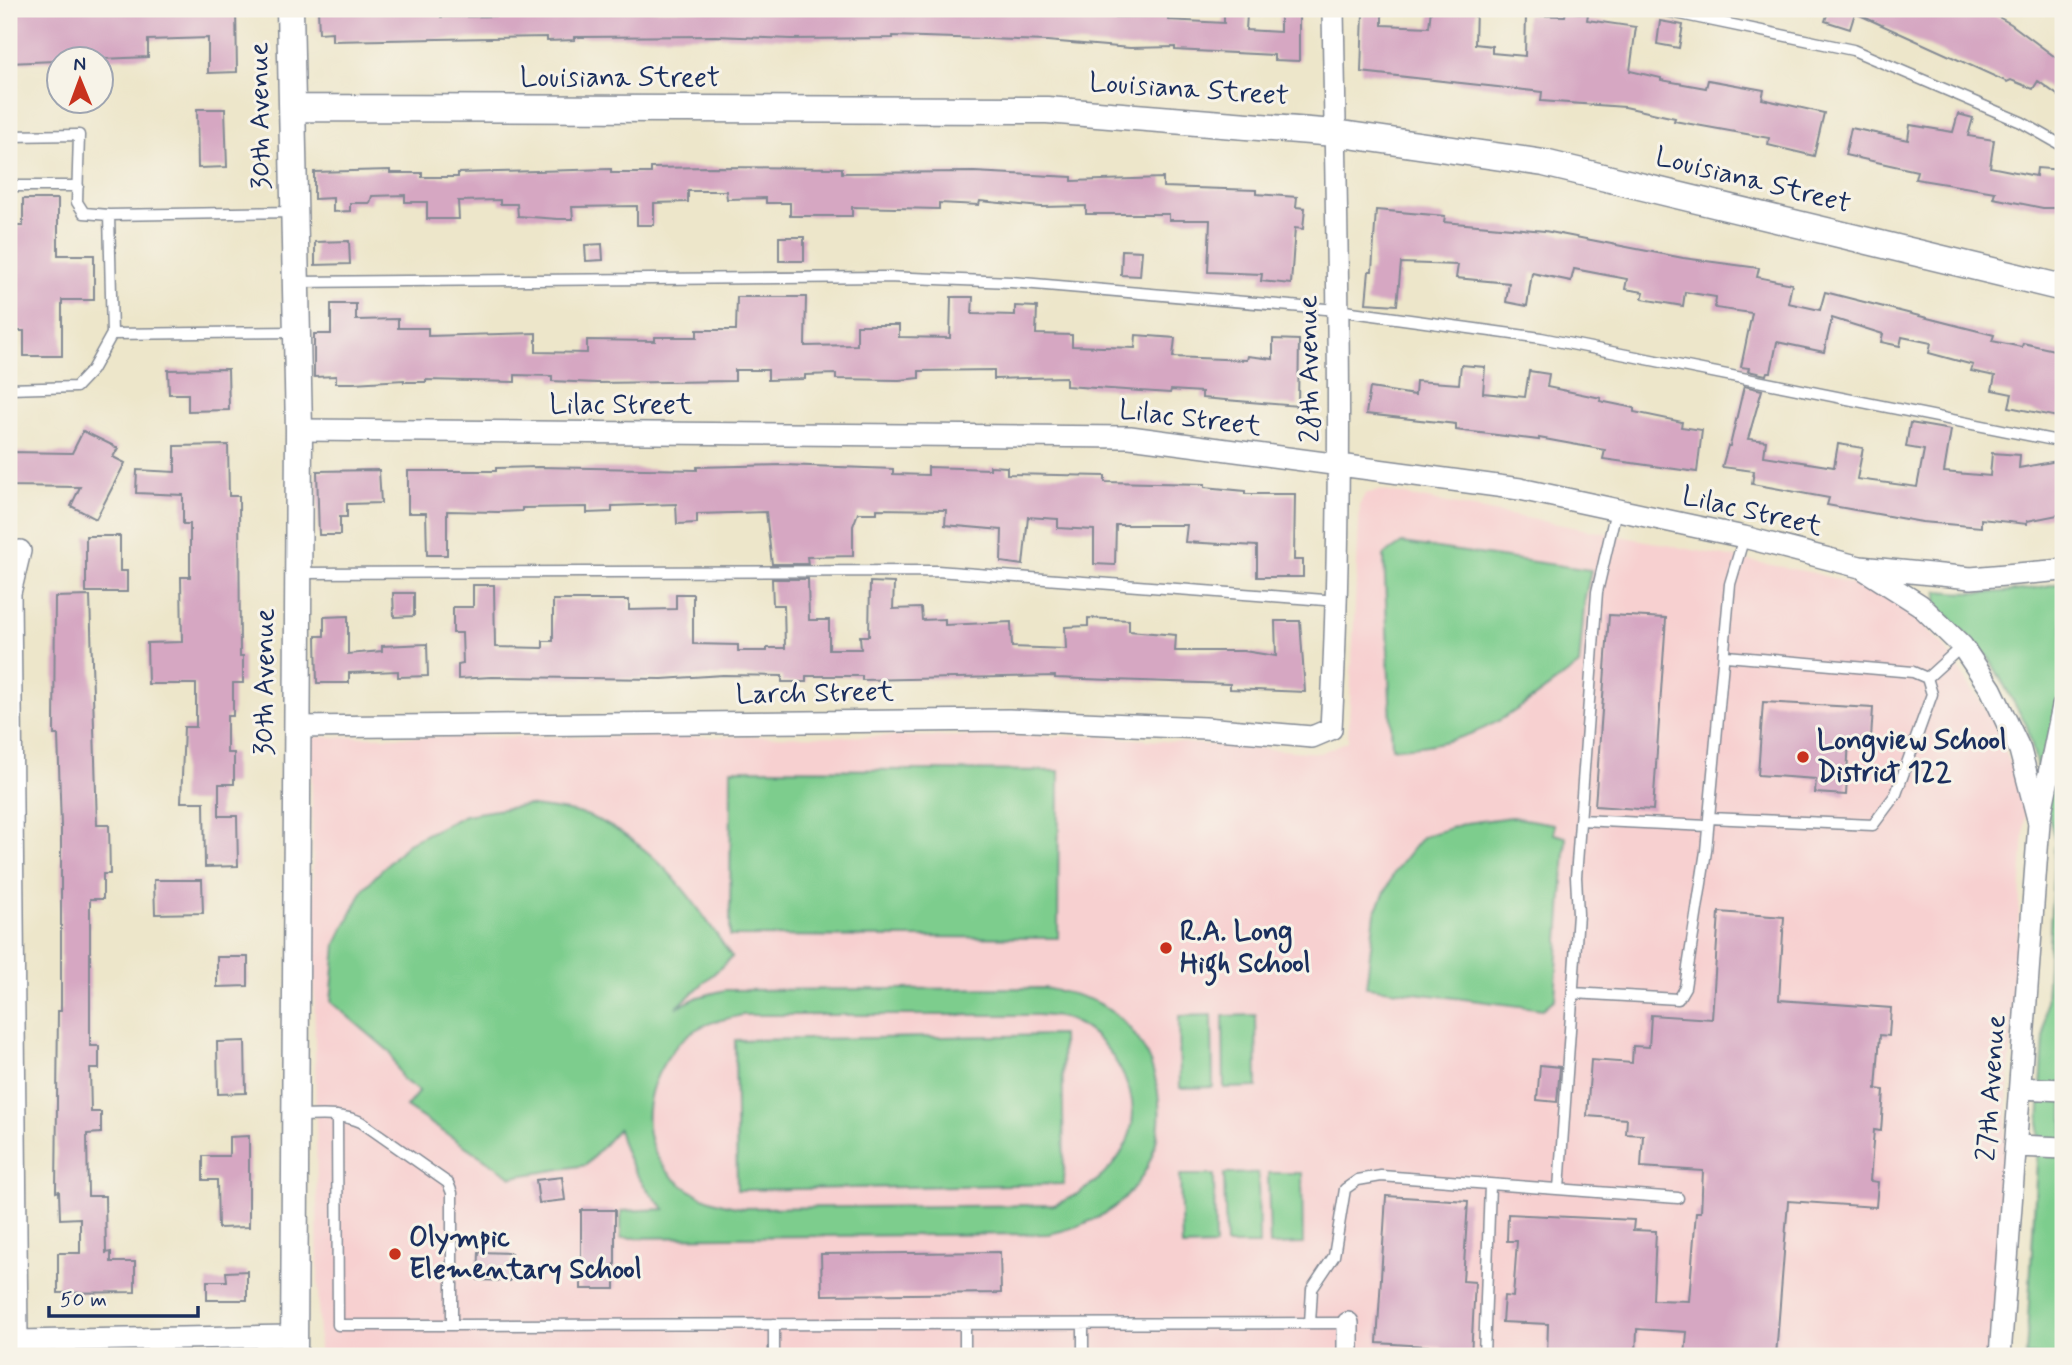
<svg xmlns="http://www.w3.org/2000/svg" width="2072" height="1365" font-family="Mynerve,sans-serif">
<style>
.built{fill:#f7d0d0}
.green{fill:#7dcd8d;stroke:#4c7e76;stroke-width:2;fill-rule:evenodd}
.building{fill:#d6a7c2}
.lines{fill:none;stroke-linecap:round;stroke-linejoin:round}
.service-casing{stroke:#848a94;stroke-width:13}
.minor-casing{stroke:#848a94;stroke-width:24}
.tertiary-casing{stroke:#848a94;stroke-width:29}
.service{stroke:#fff;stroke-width:10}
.minor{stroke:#fff;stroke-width:21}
.tertiary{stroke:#fff;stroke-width:26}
.poi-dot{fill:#c8321e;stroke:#f7f3e8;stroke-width:2.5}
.labels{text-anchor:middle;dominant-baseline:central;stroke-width:6;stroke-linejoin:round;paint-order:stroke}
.street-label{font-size:28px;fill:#1b2f5e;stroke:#f7f3e8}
.poi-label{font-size:28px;font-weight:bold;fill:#1b2f5e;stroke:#f7f3e8;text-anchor:start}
</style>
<rect width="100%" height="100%" fill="#f7f3e8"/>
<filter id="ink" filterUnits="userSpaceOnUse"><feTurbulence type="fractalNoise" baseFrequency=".0143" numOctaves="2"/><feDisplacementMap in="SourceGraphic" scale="14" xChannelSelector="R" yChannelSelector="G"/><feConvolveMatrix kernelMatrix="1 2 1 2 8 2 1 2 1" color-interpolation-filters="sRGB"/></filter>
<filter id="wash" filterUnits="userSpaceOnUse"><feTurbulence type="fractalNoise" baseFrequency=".00686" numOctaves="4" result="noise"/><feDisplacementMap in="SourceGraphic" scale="28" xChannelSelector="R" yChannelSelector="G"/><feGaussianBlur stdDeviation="1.57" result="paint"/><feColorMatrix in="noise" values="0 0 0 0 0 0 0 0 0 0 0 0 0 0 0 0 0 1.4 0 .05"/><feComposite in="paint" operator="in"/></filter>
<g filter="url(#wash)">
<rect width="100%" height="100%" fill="#ede6ca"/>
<path class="built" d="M1379 490 1814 573 1893 596 1943 645 1992 719 2026 801 1992 1356H319L311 737 1095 736 1320 753 1348 741 1360 504 1365 494Z"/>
<path class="green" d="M1402 543 1591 570 1585 597 1579 665C1513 713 1478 746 1392 748L1384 555Z
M2063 582V1356H2026L2055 841 2027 726 1989 658 1936 604 1938 591C1981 595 2022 593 2063 582Z
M731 769 1059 771 1058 938 730 936Z
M527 805C547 809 573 809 591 817 660 847 691 898 732 957L676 1008 698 997 725 990 1044 988C1063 992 1082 995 1100 1004 1164 1039 1179 1136 1132 1190 1111 1216 1081 1227 1049 1234L621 1238V1211L665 1209C641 1185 626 1162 618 1129L586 1165 512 1177 406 1107 419 1091 402 1079 390 1052 331 1002 336 944 364 888 408 843 465 815ZM743 1015H1037C1047 1016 1060 1016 1069 1020 1091 1029 1108 1047 1119 1067 1156 1130 1113 1182 1054 1205L743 1208C680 1200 633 1156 652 1089 659 1068 673 1045 692 1032 707 1022 725 1019 743 1015Z
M1512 817 1554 824V834L1566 837 1555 999 1543 1009 1366 987 1375 913 1395 871 1422 837 1466 823Z
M1212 1015 1213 1087 1180 1088 1179 1016Z
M1256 1015 1257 1087 1224 1088 1223 1016Z
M1062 1035 1064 1184 737 1190 735 1040Z
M1258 1173 1259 1245H1226L1224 1174Z
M1268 1173H1302L1303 1244 1270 1245Z
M1180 1175H1214L1215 1246 1182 1247Z"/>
<g id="blocks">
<path class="building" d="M16 9H236L237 72 208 73V38L148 40V57L9 63V19L16 18Z
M318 9H441V17L496 16V9L945 11V9H1110V17L1168 16V20L1224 23V12L1247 14 1246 30 1280 32V9H1299V61L1274 60V55L1175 50V47L1130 48 1047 41 893 36V38L791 39 716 36 575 37V40L547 41V37L332 41V32L319 33Z
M1431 9H1476L1475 44 1492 46V53L1525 56 1526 15 1565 16 1566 11 1588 14 1587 20 1636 27 1630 71 1661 78V80L1706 88 1708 80 1764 90 1762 99 1824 113 1814 156 1768 145 1769 138 1674 121 1675 118 1625 107 1541 101 1542 92 1361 72 1363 13 1382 14V25L1429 27Z
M1829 9H1984L2011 24 2063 63V99L2038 81 2033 89 2011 80 2007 82 1855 13 1850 29 1825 21Z
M1660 21 1683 25 1679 48 1657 44Z
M197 109H225L227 167 198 168Z
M1958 114 1973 118 1968 136 1994 140 1990 167 2036 176 2037 168 2063 170V208H2043L1993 198 1995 192 1915 179 1917 171 1845 155 1851 128 1908 140 1910 125 1953 132Z
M711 167 842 168V173L974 172 1072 177V181L1163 178V187L1256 190V194L1297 197 1296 207 1305 208 1303 229 1295 228 1291 284 1261 281 1262 274 1208 272 1210 220H1169V214H1086V206L1041 207 980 201 979 205 939 203V209L852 207V216H790V203H766V198L727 199 726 191H688V202L654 203V225H637V206L572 207 573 219H558L518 216 517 204H500V200L458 201 459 219H427V202H405V195L372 196 370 203H350V211L333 212V198L314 199V172L390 170V173H422V177H458V173L611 169V173H651V168Z
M23 199H58V255H94V300H62V356H24V331H9V226H23Z
M1376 210 1445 216 1444 222 1545 231 1683 258 1759 268 1757 277 1792 284 1788 303 1820 310 1825 292 1994 335 1992 341 2022 347 2023 343 2063 352V418L2009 407 2012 394 1992 390 1995 376 1971 371 1973 365 1929 353 1931 343 1902 337 1900 346 1881 342 1883 334 1832 318 1824 352 1777 342 1771 372H1767L1766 375 1748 371 1749 368 1741 367 1752 313 1715 308 1716 297 1685 292 1683 306 1642 299 1644 292 1625 289 1627 279 1574 269 1571 281 1532 273 1527 306 1506 302 1509 283 1456 278 1458 265 1401 263 1397 305 1366 303 1369 271H1372Z
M779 237H804V261H779Z
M349 241 350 264 315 265V242Z
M602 244 603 260 586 261 585 245Z
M1122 250 1142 251 1140 276 1121 275Z
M737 297H806L805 346 857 345V325H899V337L950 338 951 297H973L972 314 1015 315V306L1037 307 1036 334 1072 335V346L1135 348 1136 335 1175 338 1173 357 1247 360 1248 356 1273 359V339L1299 340 1298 406 1202 398V392L1171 390 1170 393 1066 386V377L994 379V370L919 371V378L899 380 836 379V374L805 375V379L768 380V370H735V381L597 383 552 381V376L515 375V382L426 380V382H404V380L353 383H336V376L314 377V334H331V304H356V320L398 319V328H428V336L536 333V352L587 353V340L655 341V337H697V330H736Z
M1461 365 1485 367 1483 393 1525 397 1529 371 1549 374 1547 387 1601 398 1600 401 1634 408V412L1682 422 1681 427 1702 430 1697 472 1603 459 1605 450 1539 438V440L1456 430V424L1366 414 1370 388 1415 395 1416 381 1459 384Z
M228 369 229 410 188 411V394H169L168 370Z
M1744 386 1762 390 1748 439 1766 441 1764 456 1834 467 1838 444 1863 448 1857 479 1917 487 1924 450 1906 447 1910 423 1951 430 1944 472 1990 476 1992 453 2020 455 2019 468 2063 460V514L2027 521V524L1981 519V527L1922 522 1827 505 1829 498 1752 484 1754 471 1722 467 1728 446H1730Z
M83 431 118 448 113 457 125 463 96 519 71 506 80 487 9 486V452L72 453Z
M228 445 229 496H239L240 656H243V683H233V716H227V753H234V784H219V816H237L238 866 205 867 204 802H181L184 727H196V684H148L147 643 182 642 181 577H190V524H183V495L136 493 137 470 175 472V446Z
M783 465 893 469V474L928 475V467L990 469V466L1007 467V474L1105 476V482L1205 484V487L1245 491V494H1295L1294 560H1303V577H1257V546L1185 542 1187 525H1116L1115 565 1094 564V530L1058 528V519L1028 517 1023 565 1001 562 1002 530 945 525 946 510 877 509V513H858L853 526V556L807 557 808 564H772L766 512 697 514V523L677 524 676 504 612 506V512L587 513V507L522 508V511L498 512 447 511V555H427L426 513H408V471H496V468L538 467 697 470V467Z
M379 470 381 503 347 504V517H340V535H319L317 471Z
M86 536H120V571H127V592H86Z
M772 579H808L809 620H829V649H861L860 636H869L870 582 894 583 893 609 921 608 922 620 945 619V625L1011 622 1012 647 1066 649 1065 627 1088 626V618L1129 620V631L1176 635 1175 651H1244L1276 656 1275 621H1300L1305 692 1230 689V684L1055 678V676L862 680V676H806V682H782V676L723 675 662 679 491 677 458 679V665L463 664 462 633H453V607H473V585H494L495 647 543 648V641H553V600H629V610L676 609V594H693V644L738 645V651H767V648H785L784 605H773Z
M393 593H414V616L394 617Z
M90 596 97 825H109L110 874H103V899H90V1046H99V1069H90L91 1112H101V1133L87 1134 88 1196H105L106 1253 111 1252V1262H135V1292L58 1293V1253H80V1218L60 1219 59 1191 56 1192 58 1011H61V826L58 735H54L55 597Z
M1609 615 1666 618 1653 810 1595 806Z
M348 616V654L382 651V646L427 644 428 676 398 677V671L349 673V683H317L316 636H324V617Z
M1763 702 1873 708 1871 739 1849 738 1846 795 1815 793 1816 779 1758 775Z
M154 880H202L203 913 155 914Z
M1719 912 1784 917 1779 1000 1891 1008 1889 1036 1880 1035 1876 1089 1884 1090 1881 1131 1874 1130 1870 1181 1878 1182 1876 1207 1788 1201 1776 1356H1685L1687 1332 1637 1329 1636 1356H1547L1548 1324 1502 1322 1504 1296 1513 1297 1517 1241H1507L1508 1214 1634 1220 1633 1230 1656 1231 1653 1300 1689 1301 1696 1212H1701L1703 1171 1641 1167 1643 1135 1626 1134 1627 1119 1587 1116 1591 1060 1632 1063 1633 1046 1649 1047 1651 1015 1712 1019Z
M217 957H248V986L217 987Z
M245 1041 246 1093 218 1094 217 1042Z
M1540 1065 1560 1067 1557 1102 1537 1100Z
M249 1136V1227L218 1228 217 1180H203V1156H229V1137Z
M562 1177 565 1200 539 1203 536 1180Z
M1386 1196 1468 1201 1463 1281 1475 1282 1471 1356 1442 1355V1347L1377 1343Z
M581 1210H615V1289H581Z
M479 1252 511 1253 510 1281 478 1280Z
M1000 1252 1001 1293 822 1295 821 1254Z
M247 1271V1300H207V1281H227L226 1272Z"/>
</g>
</g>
<g filter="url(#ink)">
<use href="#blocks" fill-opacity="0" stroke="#848a94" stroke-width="2"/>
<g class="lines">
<defs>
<path id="service" d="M1656 9 1853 50 2021 122 2063 146
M9 136 79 135 77 202 84 213 109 215
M9 186H78
M295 212 109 215 112 334 297 332
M296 282 887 277 1011 282 1337 310 1541 338 2063 442
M9 389 76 387 92 370 112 334
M298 573 937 571 1338 601
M1927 678 1962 646
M1709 818 1873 825 1896 794 1932 694 1927 678 1913 672 1726 656
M1580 820 1708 826
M1573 993 1678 999 1685 987 1706 851 1730 584 1744 537
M297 1116C319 1116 341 1113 361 1122L448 1183 452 1193V1325H338L337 1116
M1559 1189 1578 914 1576 877 1597 592 1616 510
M1310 1323 1312 1289 1334 1256 1345 1189 1358 1180 1381 1176 1678 1198
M774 1324V1356
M1083 1324V1356
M452 1325 1348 1323
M965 1356V1324
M1484 1356 1490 1185"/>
<path id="minor" d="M299 430 1130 437 1520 489 1744 537 1860 567 1971 578 2063 570
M1865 570 1920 605 1962 646 1991 689 2020 750 2039 823 2000 1356
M296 727 1009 720 1205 728 1312 737 1331 729C1344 489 1337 249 1333 9
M2040 817 2063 706
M2020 1088 2063 1090
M2016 1146 2063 1148
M1348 1323V1356
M17 1341 10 593 20 551
M9 1350 17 1341 293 1336"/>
<path id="tertiary" d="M290 9 299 430 294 1356
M293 108 1047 110 1335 133 1544 163 2063 288"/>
</defs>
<use href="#service" class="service-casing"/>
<use href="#minor" class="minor-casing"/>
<use href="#tertiary" class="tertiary-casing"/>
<use href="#service" class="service"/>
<use href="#minor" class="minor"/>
<use href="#tertiary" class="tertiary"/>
</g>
</g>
<g class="poi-dot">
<circle cx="1803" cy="757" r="7"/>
<circle cx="1166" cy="948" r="7"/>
<circle cx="395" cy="1254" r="7"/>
</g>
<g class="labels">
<g class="street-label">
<text x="620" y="78">Louisiana Street</text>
<text transform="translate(1189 90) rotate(4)">Louisiana Street</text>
<text transform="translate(261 116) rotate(-91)">30th Avenue</text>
<text transform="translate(1753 181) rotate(14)">Louisiana Street</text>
<text transform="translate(1310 369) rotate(-91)">28th Avenue</text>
<text x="621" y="405">Lilac Street</text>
<text transform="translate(1190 419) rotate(7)">Lilac Street</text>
<text transform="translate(1752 512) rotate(13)">Lilac Street</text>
<text transform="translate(265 682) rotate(-90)">30th Avenue</text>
<text transform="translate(815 694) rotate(-1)">Larch Street</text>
<text transform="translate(1992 1088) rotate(-86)">27th Avenue</text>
</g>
<g class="poi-label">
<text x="1817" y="741">Longview School<tspan x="1817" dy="32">District 122</tspan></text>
<text x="1180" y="932">R.A. Long<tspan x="1180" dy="32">High School</tspan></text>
<text x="409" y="1238">Olympic<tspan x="409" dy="32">Elementary School</tspan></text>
</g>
</g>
<rect width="2072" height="1365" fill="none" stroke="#f7f3e8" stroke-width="35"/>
<g transform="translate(80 80) rotate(359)"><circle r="33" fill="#f7f3e8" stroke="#9fa5b1" stroke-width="2"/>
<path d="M0-5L12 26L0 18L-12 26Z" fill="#c8321e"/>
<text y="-10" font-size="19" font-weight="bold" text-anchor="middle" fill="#1b2f5e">N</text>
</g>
<path d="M49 1306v10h149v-10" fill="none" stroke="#1b2f5e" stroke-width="3.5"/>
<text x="60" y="1306" font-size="21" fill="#1b2f5e" stroke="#f7f3e8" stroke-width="5" paint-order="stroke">50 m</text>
</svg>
